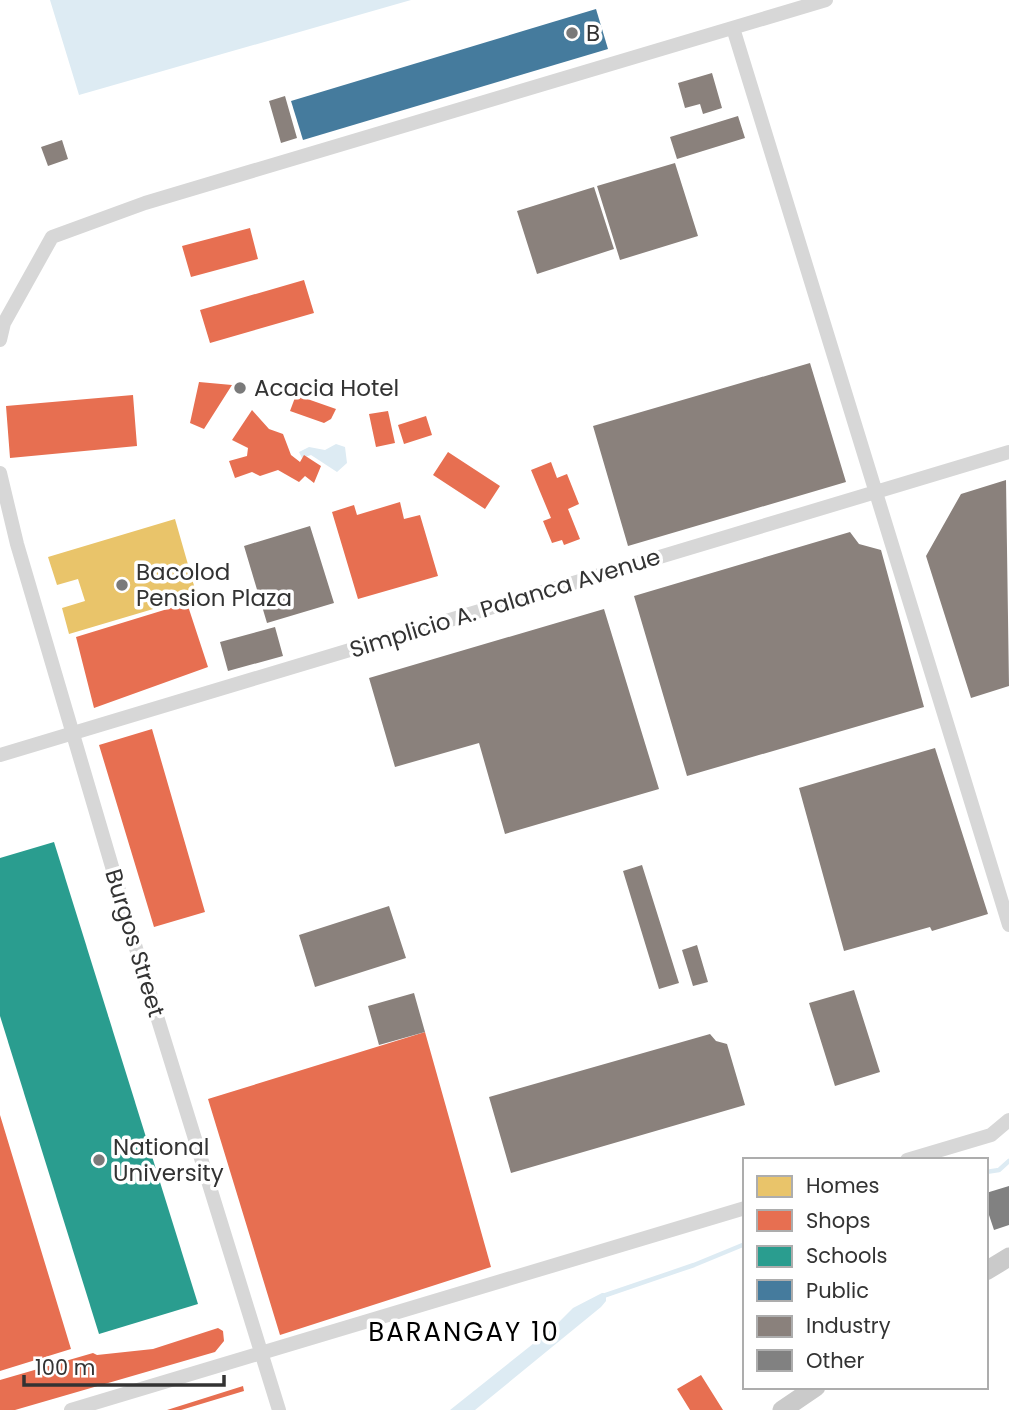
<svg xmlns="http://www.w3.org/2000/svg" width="1009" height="1410" font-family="Poppins,sans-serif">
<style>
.water{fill:#ddebf3}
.homes{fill:#e9c46a}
.shops{fill:#e76f51}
.schools{fill:#2a9d8f}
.public{fill:#457b9d}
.industry{fill:#8a817c}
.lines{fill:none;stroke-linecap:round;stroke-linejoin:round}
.stream{stroke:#ddebf3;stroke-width:4.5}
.building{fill:#818181}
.minor{stroke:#d7d7d7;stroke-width:14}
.major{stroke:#cacaca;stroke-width:19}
.poi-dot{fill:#7a7a7a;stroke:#fff;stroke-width:2.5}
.labels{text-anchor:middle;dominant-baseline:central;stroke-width:7;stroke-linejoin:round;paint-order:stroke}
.poi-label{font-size:23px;fill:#333;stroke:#fff;text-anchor:start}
.street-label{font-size:23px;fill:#333;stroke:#fff}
.quarter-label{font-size:26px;letter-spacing:2px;fill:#000;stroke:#fff}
</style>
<rect width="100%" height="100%" fill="#fff"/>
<path class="water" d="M50 0H411L79 95Z
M336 444 345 447 347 463 337 472 311 455 302 458 299 452 309 447 325 450Z
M602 1293H606V1301L601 1307 475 1410H450L553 1328 573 1308Z"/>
<path class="homes" d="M175 519 197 596 69 634 62 608 85 601 78 579 57 585 48 557Z"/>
<path class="shops" d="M250 228 258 259 191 277 182 246Z
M304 280 314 313 210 343 200 310Z
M199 382 232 385 204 429 190 423Z
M133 395 137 446 10 458 6 406Z
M296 395 336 409 331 419 324 423 290 411Z
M252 410 269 429 283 434 291 455 300 462 304 455 321 466 314 483 305 476 299 482 278 470 260 476 252 472 235 478 229 461 247 456 248 448 232 440Z
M388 411 395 443 376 447 369 414Z
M426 416 432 435 404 444 398 425Z
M448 452 500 486 485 509 433 475Z
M551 462 557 478 567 474 579 504 568 509 580 539 564 545 562 540 552 543 543 521 551 518 531 470Z
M400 502 404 519 420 515 438 576 358 599 332 512 354 505 357 515Z
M187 603 208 667 94 708 76 637Z
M152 729 205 912 154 927 99 745Z
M425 1032 491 1267 280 1335 208 1099Z
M0 1115 71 1349 0 1371Z
M218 1328 223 1331 224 1341 215 1352 15 1410H0V1380L93 1353 97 1355 153 1349Z
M701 1375 723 1410H690L677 1389Z
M243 1386 244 1391 181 1410H167Z"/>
<path class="schools" d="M54 842 198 1304 99 1334 0 1016V858Z"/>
<path class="public" d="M596 9 608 49 303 140 291 101Z"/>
<path class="industry" d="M712 73 722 108 703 114 700 104 685 108 678 83Z
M285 96 297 138 281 143 269 101Z
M738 116 745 138 677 159 670 137Z
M62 140 68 159 48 166 41 147Z
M675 163 698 236 620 260 597 186Z
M594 187 614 249 537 274 517 211Z
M810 363 846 482 628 546 593 426Z
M1006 480 1009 686 971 698 926 556 961 494Z
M310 526 334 603 267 623 244 546Z
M850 532 859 544 881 550 924 707 687 776 634 596Z
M604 609 659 789 505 834 479 743 395 767 369 678Z
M275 627 283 656 228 671 220 642Z
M935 748 988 914 932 931 930 927 844 951 799 788Z
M642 865 679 983 659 989 623 871Z
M389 906 406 958 315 987 299 935Z
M697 945 708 982 693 986 682 950Z
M854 990 880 1072 835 1086 809 1003Z
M414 993 425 1032 379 1045 368 1006Z
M710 1034 716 1041 727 1044 745 1105 511 1173 489 1097Z"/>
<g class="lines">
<path class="stream" d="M986 1172 999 1170 1009 1161
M603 1296 694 1265 745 1244"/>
</g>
<path class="building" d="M1009 1186V1225L994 1230 986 1206V1193Z"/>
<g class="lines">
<path class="minor" d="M733 28 1009 925
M0 340 4 323 52 237 145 203 826 0
M0 473 17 544 138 955 279 1410
M0 755 1009 452
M907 1160 991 1135 1009 1120
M71 1410 745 1208"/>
<path class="major" d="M986 1271 1009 1257
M782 1410 816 1387"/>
</g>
<g class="poi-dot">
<circle cx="572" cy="33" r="7"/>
<circle cx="240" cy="388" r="7"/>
<circle cx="122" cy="585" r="7"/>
<circle cx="99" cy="1160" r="7"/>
</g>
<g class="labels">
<g class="poi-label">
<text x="586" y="33">B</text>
<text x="254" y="388">Acacia Hotel</text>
<text x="136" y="572">Bacolod<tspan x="136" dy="26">Pension Plaza</tspan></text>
<text x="113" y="1147">National<tspan x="113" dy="26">University</tspan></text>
</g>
<g class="street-label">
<text transform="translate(505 603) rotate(-17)">Simplicio A. Palanca Avenue</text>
<text transform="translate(135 943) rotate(73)">Burgos Street</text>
</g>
<g class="quarter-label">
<text x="464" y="1332">BARANGAY 10</text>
</g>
</g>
<rect x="743" y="1158" width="245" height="231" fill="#ffffff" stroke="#adadad" stroke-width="2"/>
<rect x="757" y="1176" width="35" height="21" fill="#e9c46a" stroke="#adadad" stroke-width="2"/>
<text x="806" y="1193" font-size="21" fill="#333333">Homes</text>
<rect x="757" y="1210" width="35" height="21" fill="#e76f51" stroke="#adadad" stroke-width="2"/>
<text x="806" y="1228" font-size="21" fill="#333333">Shops</text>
<rect x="757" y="1246" width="35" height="21" fill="#2a9d8f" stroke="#adadad" stroke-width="2"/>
<text x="806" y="1263" font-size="21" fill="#333333">Schools</text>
<rect x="757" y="1280" width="35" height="21" fill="#457b9d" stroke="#adadad" stroke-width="2"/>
<text x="806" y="1298" font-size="21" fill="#333333">Public</text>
<rect x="757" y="1316" width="35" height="21" fill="#8a817c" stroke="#adadad" stroke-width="2"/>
<text x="806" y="1333" font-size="21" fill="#333333">Industry</text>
<rect x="757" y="1350" width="35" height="21" fill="#818181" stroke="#adadad" stroke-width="2"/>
<text x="806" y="1368" font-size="21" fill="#333333">Other</text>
<path d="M24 1375v10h200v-10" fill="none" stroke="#333333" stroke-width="3.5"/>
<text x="35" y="1375" font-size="21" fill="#333333" stroke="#ffffff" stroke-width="5" paint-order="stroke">100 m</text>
</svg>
